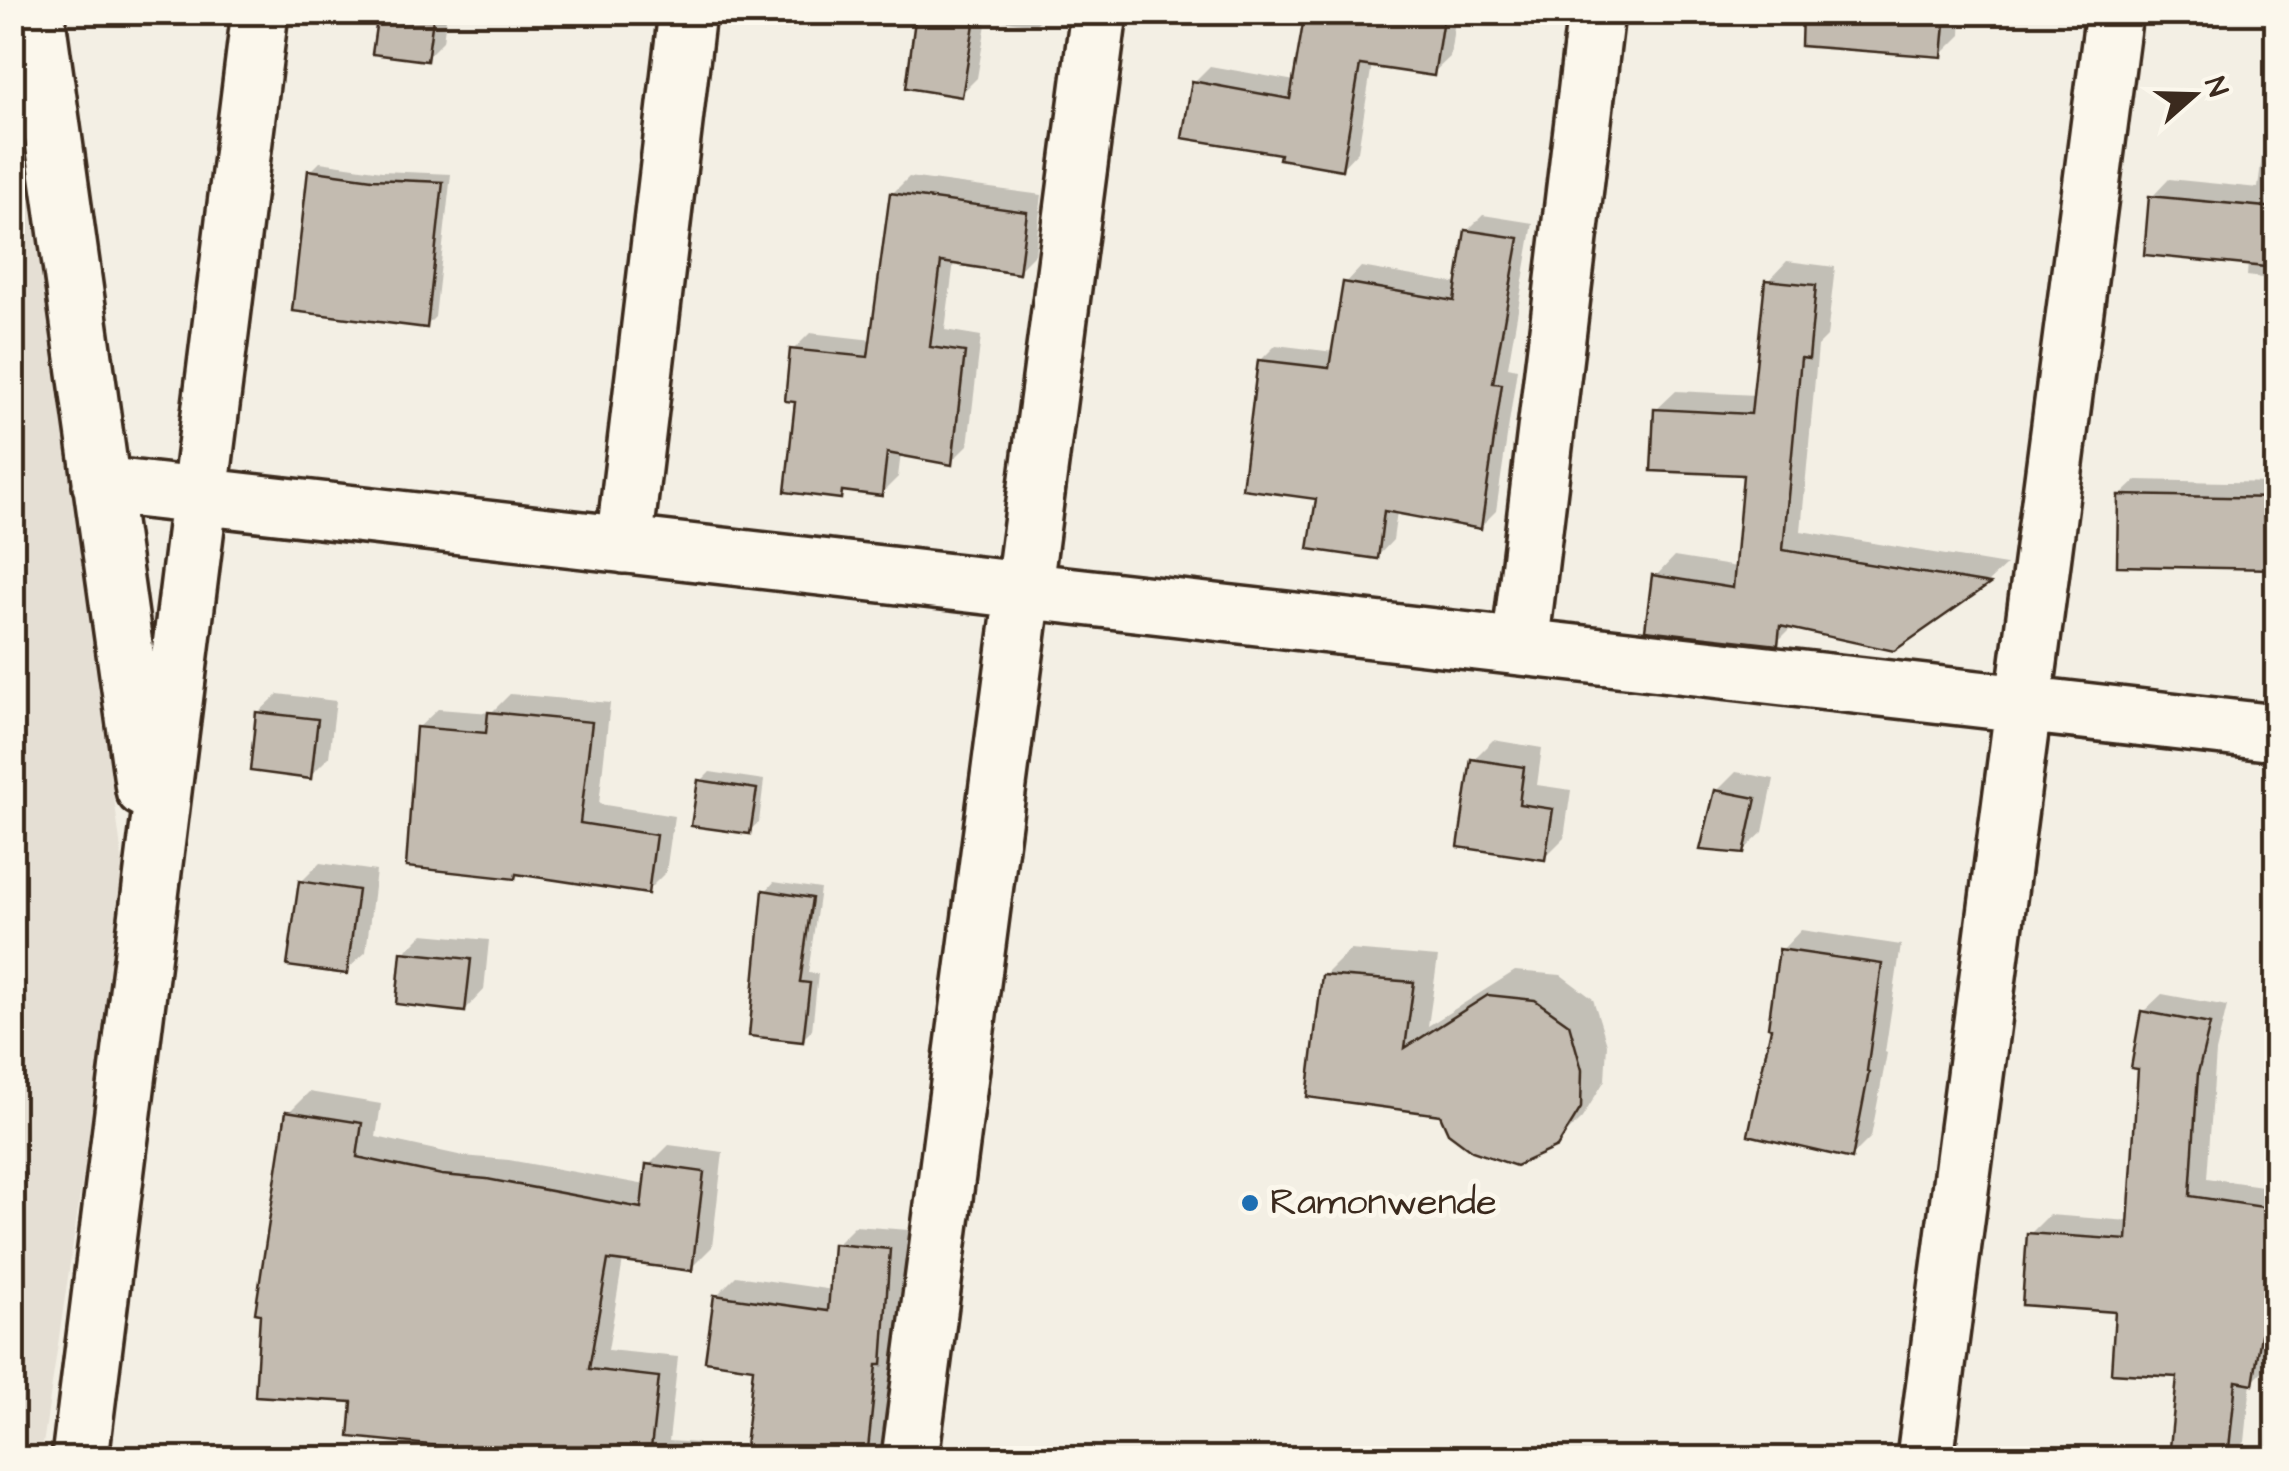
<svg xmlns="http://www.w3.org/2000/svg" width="2289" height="1471" font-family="'Architects Daughter',sans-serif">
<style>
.built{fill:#e5dfd4}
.shadow{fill:#0003}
.building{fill:#c3bbb0;stroke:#3b2a1e;stroke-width:2.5}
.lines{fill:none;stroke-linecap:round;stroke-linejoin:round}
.minor-casing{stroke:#3b2a1e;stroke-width:62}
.minor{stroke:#fbf7ec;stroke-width:55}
.poi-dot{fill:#1f6fb2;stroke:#fbf7ec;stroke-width:4}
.labels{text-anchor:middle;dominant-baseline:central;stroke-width:10;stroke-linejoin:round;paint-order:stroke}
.poi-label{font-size:38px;fill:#3b2a1e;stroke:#fbf7ec;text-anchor:start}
</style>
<rect width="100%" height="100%" fill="#f3efe4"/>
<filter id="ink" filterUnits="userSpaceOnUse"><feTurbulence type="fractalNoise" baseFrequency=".01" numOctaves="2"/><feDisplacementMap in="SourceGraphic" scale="20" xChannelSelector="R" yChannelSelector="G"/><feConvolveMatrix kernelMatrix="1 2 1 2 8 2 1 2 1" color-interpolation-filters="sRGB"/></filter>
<g filter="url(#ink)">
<path class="built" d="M12 22 126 888 41 1458H12Z"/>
<path class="shadow" d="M378 12H447L443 41 426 58 372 52Z
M919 12H1048L1035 25 987 18 977 78 961 94Z
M1307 12H1456L1450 57 1433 73 1372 64 1358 151 1342 168 1283 152 1194 82 1210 66 1295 81Z
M1881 12H1962L1961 35 1941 55Z
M2276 104V280L2247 276 2248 262 2152 197 2169 179 2258 188 2267 114Z
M320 162 382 171 451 174 435 317 426 326 311 171Z
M909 177 1042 195 1035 254 1018 271 954 261 945 330 981 336 968 445 951 462 901 453 898 477 881 494 847 489 840 496 798 400 793 350 810 333 873 340 892 194Z
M1483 215 1533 223 1508 367 1517 369 1496 511 1480 527 1397 511 1393 540 1377 557 1319 497 1260 361 1276 345 1334 352 1345 284 1361 267 1459 284 1467 231Z
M1787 261 1835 267 1827 337 1818 346 1801 531 2006 565 1988 582 1893 649 1793 626 1777 642 1655 577 1674 557 1737 567 1746 473 1656 410 1676 391 1756 395 1768 281Z
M2276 465V608L2263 607 2267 566 2120 496 2137 480 2274 483Z
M2276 611V681L2264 679Z
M278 694 336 701 329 757 310 776 258 713Z
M510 694 610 703 599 804 674 816 666 872 647 891 519 872 514 876 418 728 438 709 491 713Z
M1493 740 1542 748 1537 785 1571 790 1564 838 1544 858 1473 760Z
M710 772 764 780 759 822 749 831 700 782Z
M1736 772 1774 779 1763 832 1743 851 1717 791Z
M320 863 376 871 366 952 346 971 301 882Z
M774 882 820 889 808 973 818 974 812 1030 802 1040 765 892Z
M1801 930 1901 945 1885 1052 1887 1053 1871 1137 1851 1157 1774 1026 1782 950Z
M423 934 489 940 484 990 465 1010 404 953Z
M1350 950 1438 957 1428 1026 1515 971 1561 975 1593 999 1607 1044 1605 1080 1582 1118 1556 1144 1442 1113 1324 976Z
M2162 994 2227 1006 2216 1052 2207 1178 2276 1188V1328L2271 1363 2251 1382 2245 1442 2229 1458 2172 1455 2180 1375 2118 1310 2030 1234 2049 1215 2130 1221 2143 1012Z
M309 1092 381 1104 376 1137 463 1156 509 1160 646 1185 648 1166 669 1145 723 1152 712 1247 691 1268 623 1260 608 1350 678 1357 669 1441 698 1443 697 1458H512L513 1450 355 1400 288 1113Z
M855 1226 909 1230 901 1343 895 1349 883 1458H767L769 1432 755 1365 716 1296 736 1276 833 1290 836 1245Z"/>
<path class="building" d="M378 12H434L427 61 372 54Z
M916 12H976L962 97 906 88Z
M1305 12H1444L1434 76 1360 65 1342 170 1279 159 1280 154 1182 138 1192 81 1290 99Z
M1802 12H1946L1942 57 1801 46Z
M308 170 372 179 443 182 427 328 292 311Z
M890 193 1027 212 1019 274 941 262 930 347 965 352 952 465 887 453 882 496 842 491 841 499 785 492 795 402 785 401 790 349 868 357Z
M2149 196 2276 208V268L2144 255Z
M1465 230 1519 238 1493 383 1502 384 1481 529 1384 511 1378 559 1308 549 1316 499 1242 489 1258 360 1329 368 1343 282 1454 301Z
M1765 280 1816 285 1809 359 1801 358 1783 550 1990 584 1894 651 1780 626 1778 645 1645 630 1652 575 1733 588 1743 475 1651 471 1654 409 1751 414Z
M2118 495 2276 498V569L2117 566Z
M256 712 318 719 311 779 250 771Z
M488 712 592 722 580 823 656 835 648 894 516 874 515 879 406 867 416 727 486 733Z
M1471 759 1524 767 1519 804 1553 809 1545 860 1458 847Z
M698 780 757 789 750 834 691 826Z
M1715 790 1756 798 1744 854 1700 850Z
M299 881 358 890 347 974 287 966Z
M763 890 812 898 800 982 810 983 803 1042 749 1036Z
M1779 949 1882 964 1867 1071 1869 1072 1852 1159 1748 1135 1771 1028 1768 1027Z
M401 952 471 959 465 1012 396 1004Z
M1322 975 1414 982 1405 1048 1488 995 1535 1000 1569 1024 1582 1070 1581 1108 1557 1147 1516 1166 1472 1151 1448 1133 1440 1115 1307 1097Z
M2141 1011 2210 1024 2198 1073 2190 1196 2276 1209V1244L2253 1384 2236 1381 2228 1458H2169L2177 1377 2111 1373 2115 1312 2022 1305 2027 1233 2127 1240 2138 1069 2131 1068Z
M286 1111 362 1123 357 1157 442 1175 487 1179 641 1208 646 1164 704 1172 692 1271 608 1260 589 1369 659 1377 650 1458H510V1453L349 1437 352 1402 255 1396 260 1314 255 1313Z
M833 1244 890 1249 882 1365H877L867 1458H744L753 1368 705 1361 714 1295 828 1311Z"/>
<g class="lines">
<defs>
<path id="minor" d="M36 12 144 789
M101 485 2276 733
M624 545 687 12
M1520 647 1596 12
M80 1458 260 12
M910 1458 1099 12
M1925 1458 2114 12"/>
</defs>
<use href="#minor" class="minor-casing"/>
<use href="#minor" class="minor"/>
</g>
</g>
<circle class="poi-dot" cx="1250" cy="1203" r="10"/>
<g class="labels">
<g class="poi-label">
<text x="1270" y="1203">Ramonwende</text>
</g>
</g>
<rect width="2289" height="1471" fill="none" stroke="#fbf7ec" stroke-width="50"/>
<rect x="25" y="25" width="2239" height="1421" fill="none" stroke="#3b2a1e" stroke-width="4" filter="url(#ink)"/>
<g transform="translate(2194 95) rotate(70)" stroke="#fbf7ec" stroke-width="8" paint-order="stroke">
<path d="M0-8L18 38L0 25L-18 38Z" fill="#3b2a1e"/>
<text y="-15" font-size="28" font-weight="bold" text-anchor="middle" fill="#3b2a1e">N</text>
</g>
</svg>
